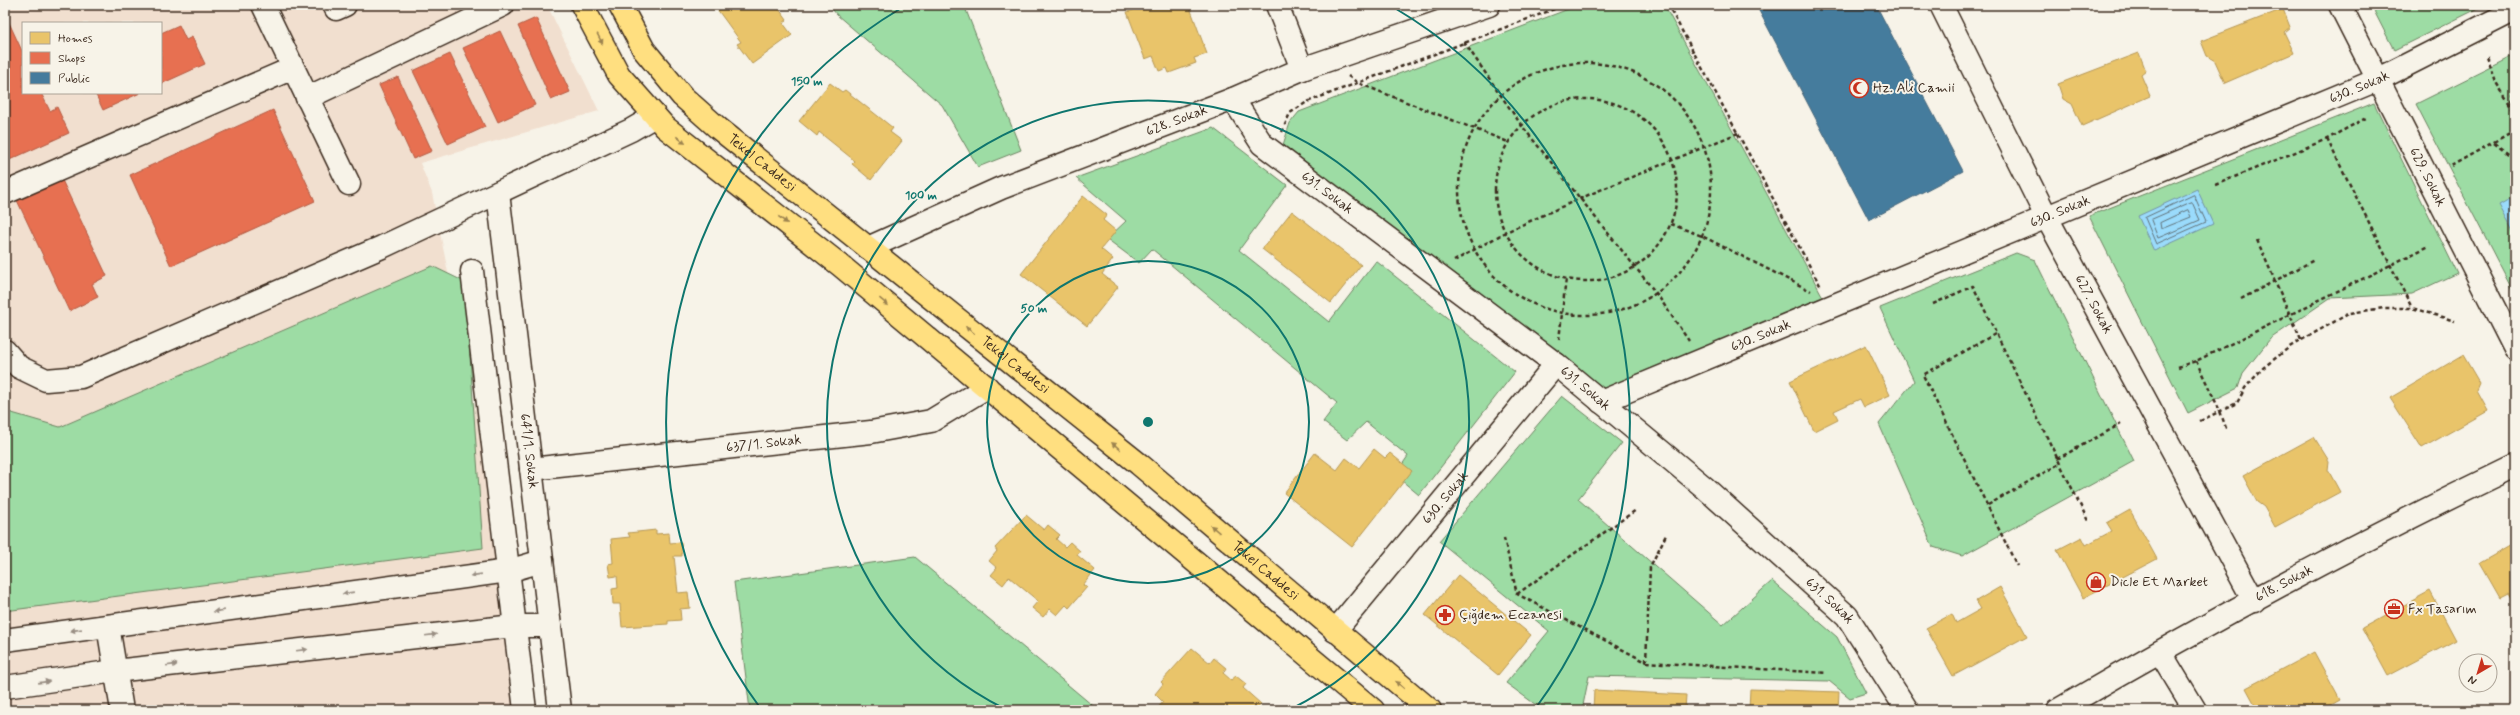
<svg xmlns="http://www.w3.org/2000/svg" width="2520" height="715" font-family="Mynerve,sans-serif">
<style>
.built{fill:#f1dfcf;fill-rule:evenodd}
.green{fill:#9ddca4;stroke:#6c8361}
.water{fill:#9adbfc;stroke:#7494a3}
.homes{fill:#e9c46a;stroke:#b59653}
.shops{fill:#e76f51;stroke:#b35a42}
.public{fill:#457b9d;stroke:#426377}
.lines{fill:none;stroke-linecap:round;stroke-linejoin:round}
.shore{stroke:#617177;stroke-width:1}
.minor-casing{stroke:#3b2a1e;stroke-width:25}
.major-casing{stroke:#3b2a1e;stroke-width:25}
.path{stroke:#3b2a1e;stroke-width:2.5;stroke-dasharray:4 3;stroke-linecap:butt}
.minor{stroke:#f7f3e8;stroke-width:22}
.major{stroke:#ffdf80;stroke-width:22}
.oneway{fill:#9d844f}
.oneway2{fill:#998e83}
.ring{fill:none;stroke:#0f766e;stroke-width:2}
.labels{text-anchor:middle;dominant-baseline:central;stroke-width:4;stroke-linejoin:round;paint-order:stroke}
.street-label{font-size:14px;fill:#3b2a1e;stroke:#f7f3e8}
.poi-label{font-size:14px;fill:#3b2a1e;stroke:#f7f3e8;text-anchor:start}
.centre{fill:#0f766e;stroke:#f7f3e8;stroke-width:2}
.ring-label{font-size:12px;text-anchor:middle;font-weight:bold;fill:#0f766e;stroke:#f7f3e8;stroke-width:4;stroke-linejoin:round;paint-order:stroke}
</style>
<rect width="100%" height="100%" fill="#f7f3e8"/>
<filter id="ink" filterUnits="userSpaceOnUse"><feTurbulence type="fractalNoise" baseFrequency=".025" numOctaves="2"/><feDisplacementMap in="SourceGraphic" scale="8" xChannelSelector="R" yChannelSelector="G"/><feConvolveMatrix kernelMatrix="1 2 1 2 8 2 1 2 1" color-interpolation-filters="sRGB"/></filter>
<g filter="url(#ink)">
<path class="built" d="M5 5H547L599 111 420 163 432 193 487 466 514 710H5ZM23 23H161V93H23Z"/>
<path class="green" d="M829 5H964L1021 150 978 167 942 105 837 15Z
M1579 5H1664L1823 297 1605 390 1283 145 1290 123 1299 112Z
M2371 5H2485L2394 50Z
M2515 55V295L2416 104Z
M2374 103 2457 273 2412 294 2330 298 2270 339 2243 373 2238 388 2188 413 2089 216Z
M1213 128 1287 185 1239 250 1329 322 1376 261 1515 372 1419 495 1395 475 1408 456 1366 422 1347 440 1323 422 1337 403 1152 249 1139 263 1107 239 1126 221 1076 178Z
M2016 253 2035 260 2134 461 1962 556 1933 547 1879 424 1914 381 1880 308Z
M432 266 465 282 483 548 5 611V411L60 427Z
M1562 396 1622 443 1578 499 1723 625 1772 581 1837 637 1866 693 1850 698 1829 681 1589 676 1582 710H1543L1506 683 1549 631 1439 541Z
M915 557 1098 710H750L734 582Z"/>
<path class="water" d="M2197 189 2213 224 2154 251 2138 216Z
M2515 196V235L2499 205Z"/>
<path class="homes" d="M709 5H776L787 20 783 23 792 35 752 64 737 44 741 42 714 5 711 7Z
M1132 5H1189L1207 54 1194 58 1196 63 1169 73 1167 68 1159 71 1153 56 1145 59 1127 12 1134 10Z
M2283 9 2290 27 2284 32 2294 53 2225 83 2215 61 2207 56 2201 41Z
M2139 53 2146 71 2141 75 2150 96 2082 126 2072 104 2063 99 2058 84Z
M830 83 842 92 845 90 893 128 890 132 902 141 871 180 852 164 855 161 819 132 817 136 799 121Z
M1083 196 1107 215 1103 220 1116 231 1101 249 1113 259 1102 274 1118 287 1087 326 1021 274Z
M1292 211 1361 265 1331 303 1262 249Z
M1866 345 1890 395 1864 407 1860 399 1834 411 1838 419 1814 431 1790 381Z
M2463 355 2480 384 2477 391 2488 411 2422 448 2390 398Z
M2314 437 2329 461 2328 470 2340 492 2275 527 2264 507 2257 502 2243 476Z
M1374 449 1385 458 1390 453 1412 471 1352 547 1284 493 1315 453 1337 470 1346 458 1359 468Z
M2130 510 2157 559 2083 598 2057 550 2082 537 2086 545 2112 531 2107 523Z
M1026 515 1044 530 1048 525 1060 535 1056 539 1065 547 1070 542 1080 551 1077 555 1095 570 1083 585 1087 587 1069 608 1066 605 1057 615 1050 609 1043 617 1032 608 1038 601 1009 577 1003 585 991 575 997 568 989 561 997 551 995 548Z
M656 530V534L669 533 670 543 681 542 682 556H674L678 593 688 592 690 608 680 609 681 620 668 621V624L622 627 620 604H613L612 589 618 588 617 576 610 577 608 564 613 563 611 539 630 537 628 533Z
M2515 543V605L2508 594 2500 598 2480 563Z
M1458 575 1531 635 1498 675 1425 615Z
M2000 587 2027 636 1953 676 1926 628 1952 614 1956 623 1981 609 1976 601Z
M2430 591 2456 640 2388 676 2362 628Z
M1192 648 1210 663 1214 658 1226 668 1223 673 1231 680 1236 676 1246 684 1243 688 1261 704 1256 710 1157 709 1163 702 1155 694 1163 684 1161 682Z
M2314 652 2340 700 2322 710H2258L2246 688Z
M1750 689 1839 692 1838 710H1749Z
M1594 690 1686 695 1685 710H1593Z"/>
<path class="shops" d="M5 14 23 53V93H41L50 111 57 107 69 133 5 162Z
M536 18 570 92 551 100 518 26Z
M179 25 186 40 192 37 205 64 161 84V33Z
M500 31 535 105 498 122 463 48Z
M450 54 485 127 448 144 413 71Z
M398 77 432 151 413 159 379 85Z
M95 93H140L103 110Z
M273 110 315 201 171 266 130 175Z
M60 176 107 276 92 284 98 297 69 311 15 196Z"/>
<path class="public" d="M1756 5H1876L1963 171 1869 220Z"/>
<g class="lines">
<path class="shore" d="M2194 195 2206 222 2156 244 2145 218Z
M2192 202 2200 220 2158 238 2151 220Z
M2188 210 2191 217 2161 229 2160 223Z"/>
<defs>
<g id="minor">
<path d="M263 5 349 184"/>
<path d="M334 5 336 9 345 5"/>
<path d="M1277 5 1302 69"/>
<path id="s1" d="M1941 5 2046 216 2254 601"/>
<path id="s2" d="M2340 5 2515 349"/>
<path d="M307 98 503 5"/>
<path id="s3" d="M1233 99 1262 144 1556 364 1704 487 1847 616 1907 710"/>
<path d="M5 193 293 68"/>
<path id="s4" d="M498 193 560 710"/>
<path id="s5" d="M868 248 1001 188 1233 99 1302 69 1489 5"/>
<path d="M472 271 525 710"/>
<path d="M5 351 19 367 46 380 81 377 382 247 631 130 655 116"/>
<path id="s6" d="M1601 402 2377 80 2515 10"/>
<path id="s7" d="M531 469 871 432 931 421 987 387"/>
<path d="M108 626 122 710"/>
<path id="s8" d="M1335 631 1556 364"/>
<path d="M5 640 508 571 542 561"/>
<path d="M2160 652 2195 710"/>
<path d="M5 687 115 671 514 626H550"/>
<path id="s9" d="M2058 710C2207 623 2359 541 2515 466"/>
</g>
<g id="major">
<path d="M582 5 619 75 665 127 840 265 1373 710"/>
<path id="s10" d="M620 5 644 50 682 96 718 128 1139 464 1430 710"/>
</g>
</defs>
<use href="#minor" class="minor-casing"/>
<use href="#major" class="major-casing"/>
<path class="path" d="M1668 5 1821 287
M1464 42 1522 126 1656 293 1689 341
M2487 57 2497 84 2513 109
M1459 189a126 126 0 1 1 252 0a126 126 0 1 1-252 0Z
M1348 76 1358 83 1508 142
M2515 85 2512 102 2515 118
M1495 190a91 91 0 1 1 182 0a91 91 0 1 1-182 0Z
M1282 132 1290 113 1307 102 1565 5
M2327 139 2412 308
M2494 143 2515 159
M2451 166 2515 130
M2215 185 2327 139 2366 118
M1671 224 1702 236 1811 291
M2257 240 2301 340
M1454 261 1506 232 1581 198 1738 133
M2241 299 2314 260
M1933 304 1973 286 2089 523
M1995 334 1923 375 2017 566
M1559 340 1566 278
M2196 361 2220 411 2227 431
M2178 367 2196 361 2429 246
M2200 421 2237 403 2245 388 2263 368 2291 346 2350 313 2384 308H2412L2455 321
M2057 459 2121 424
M1988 505 2059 464
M1504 538 1517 594 1646 662 1827 673
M1517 594 1636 510
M1646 662 1650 567 1666 535"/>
<use href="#minor" class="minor"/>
<use href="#major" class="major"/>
</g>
<defs><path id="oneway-solid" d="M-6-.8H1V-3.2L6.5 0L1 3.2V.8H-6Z"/></defs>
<g class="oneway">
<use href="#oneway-solid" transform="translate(600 39) rotate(62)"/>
<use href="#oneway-solid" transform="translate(681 140) rotate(38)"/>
<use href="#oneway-solid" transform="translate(783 220) rotate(38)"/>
<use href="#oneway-solid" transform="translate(884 302) rotate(40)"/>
<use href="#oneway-solid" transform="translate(970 330) rotate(-141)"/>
<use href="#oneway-solid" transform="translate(1116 446) rotate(-141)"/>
<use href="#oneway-solid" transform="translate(1215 529) rotate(-139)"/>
<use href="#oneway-solid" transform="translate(1400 685) rotate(-140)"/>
</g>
<g class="oneway2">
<use href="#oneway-solid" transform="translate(476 575) rotate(172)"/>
<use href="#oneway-solid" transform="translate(348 593) rotate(172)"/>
<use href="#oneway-solid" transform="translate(219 611) rotate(172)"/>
<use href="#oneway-solid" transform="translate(76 630) rotate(172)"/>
<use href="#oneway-solid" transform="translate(431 635) rotate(-7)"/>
<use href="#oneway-solid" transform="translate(302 650) rotate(-7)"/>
<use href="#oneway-solid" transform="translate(172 665) rotate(-7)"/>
<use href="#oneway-solid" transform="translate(44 682) rotate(-8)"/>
</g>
</g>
<g class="ring">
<circle cx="1148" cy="422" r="161"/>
<path d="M1005 709A321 321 0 1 1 1291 709"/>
<path d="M761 709A482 482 0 0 1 903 7M1393 7A482 482 0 0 1 1535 709"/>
</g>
<defs>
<symbol id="mosque-ring" viewBox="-11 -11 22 22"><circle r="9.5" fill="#f7f3e8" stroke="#c8321e" stroke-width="1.5"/><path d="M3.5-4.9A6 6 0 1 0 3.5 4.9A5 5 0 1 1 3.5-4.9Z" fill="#c8321e"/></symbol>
<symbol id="shop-ring" viewBox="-11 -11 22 22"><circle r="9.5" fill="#f7f3e8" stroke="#c8321e" stroke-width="1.5"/><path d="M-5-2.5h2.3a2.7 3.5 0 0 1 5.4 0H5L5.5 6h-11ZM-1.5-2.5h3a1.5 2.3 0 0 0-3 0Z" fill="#c8321e"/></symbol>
<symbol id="office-ring" viewBox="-11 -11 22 22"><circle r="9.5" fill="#f7f3e8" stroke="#c8321e" stroke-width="1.5"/><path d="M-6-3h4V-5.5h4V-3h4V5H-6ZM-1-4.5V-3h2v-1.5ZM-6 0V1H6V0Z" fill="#c8321e"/></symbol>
<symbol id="pharmacy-ring" viewBox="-11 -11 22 22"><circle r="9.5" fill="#f7f3e8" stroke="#c8321e" stroke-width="1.5"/><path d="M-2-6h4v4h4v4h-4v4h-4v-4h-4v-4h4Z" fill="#c8321e"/></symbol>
</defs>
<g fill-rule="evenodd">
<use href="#mosque-ring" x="1848" y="77" width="22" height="22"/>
<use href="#shop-ring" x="2085" y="571" width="22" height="22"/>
<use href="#office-ring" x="2383" y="598" width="22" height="22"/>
<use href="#pharmacy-ring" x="1434" y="604" width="22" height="22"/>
</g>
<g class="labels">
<g class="street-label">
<text stroke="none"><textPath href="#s6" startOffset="821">630. Sokak</textPath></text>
<text stroke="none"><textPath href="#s5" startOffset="334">628. Sokak</textPath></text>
<text stroke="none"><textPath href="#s10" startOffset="215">Tekel Caddesi</textPath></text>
<text stroke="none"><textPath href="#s2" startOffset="193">629. Sokak</textPath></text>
<text stroke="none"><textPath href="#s3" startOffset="135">631. Sokak</textPath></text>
<text stroke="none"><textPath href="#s6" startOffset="497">630. Sokak</textPath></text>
<text stroke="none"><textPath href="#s1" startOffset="336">627. Sokak</textPath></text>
<text stroke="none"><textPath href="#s6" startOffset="173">630. Sokak</textPath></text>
<text stroke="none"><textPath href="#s10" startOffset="539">Tekel Caddesi</textPath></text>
<text stroke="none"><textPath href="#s3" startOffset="459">631. Sokak</textPath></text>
<text stroke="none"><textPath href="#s7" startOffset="234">637/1. Sokak</textPath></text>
<text stroke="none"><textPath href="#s4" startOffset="260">641/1. Sokak</textPath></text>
<text stroke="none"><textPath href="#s8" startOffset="173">630. Sokak</textPath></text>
<text stroke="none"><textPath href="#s10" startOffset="863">Tekel Caddesi</textPath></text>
<text stroke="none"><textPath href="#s9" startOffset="259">618. Sokak</textPath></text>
<text stroke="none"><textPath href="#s3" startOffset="783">631. Sokak</textPath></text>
</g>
<g class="poi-label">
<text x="1873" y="88">Hz. Ali Camii</text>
<text x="2110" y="582">Dicle Et Market</text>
<text x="2408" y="609">Fx Tasarım</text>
<text x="1459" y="615">Çiğdem Eczanesi</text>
</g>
</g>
<circle cx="1148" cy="422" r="6" class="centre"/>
<g class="ring-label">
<text x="807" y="85">150 m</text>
<text x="921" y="199">100 m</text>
<text x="1034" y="312">50 m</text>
</g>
<rect width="2520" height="715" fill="none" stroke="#f7f3e8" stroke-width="20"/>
<rect x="10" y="10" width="2500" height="695" fill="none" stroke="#3b2a1e" stroke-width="1.5" filter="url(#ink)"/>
<rect x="22" y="22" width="140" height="72" fill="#f7f3e8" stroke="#aca397"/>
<rect x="30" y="32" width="20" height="12" fill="#e9c46a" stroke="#aca397"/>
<text x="58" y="42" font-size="12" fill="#3b2a1e">Homes</text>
<rect x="30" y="52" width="20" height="12" fill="#e76f51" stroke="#aca397"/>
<text x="58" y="62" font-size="12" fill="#3b2a1e">Shops</text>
<rect x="30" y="72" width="20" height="12" fill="#457b9d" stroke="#aca397"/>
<text x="58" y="82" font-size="12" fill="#3b2a1e">Public</text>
<g transform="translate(2478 673) rotate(218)"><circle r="19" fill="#f7f3e8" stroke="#aca397"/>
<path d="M0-3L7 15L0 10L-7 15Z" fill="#c8321e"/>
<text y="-6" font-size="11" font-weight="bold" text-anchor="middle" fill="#3b2a1e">N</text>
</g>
</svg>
